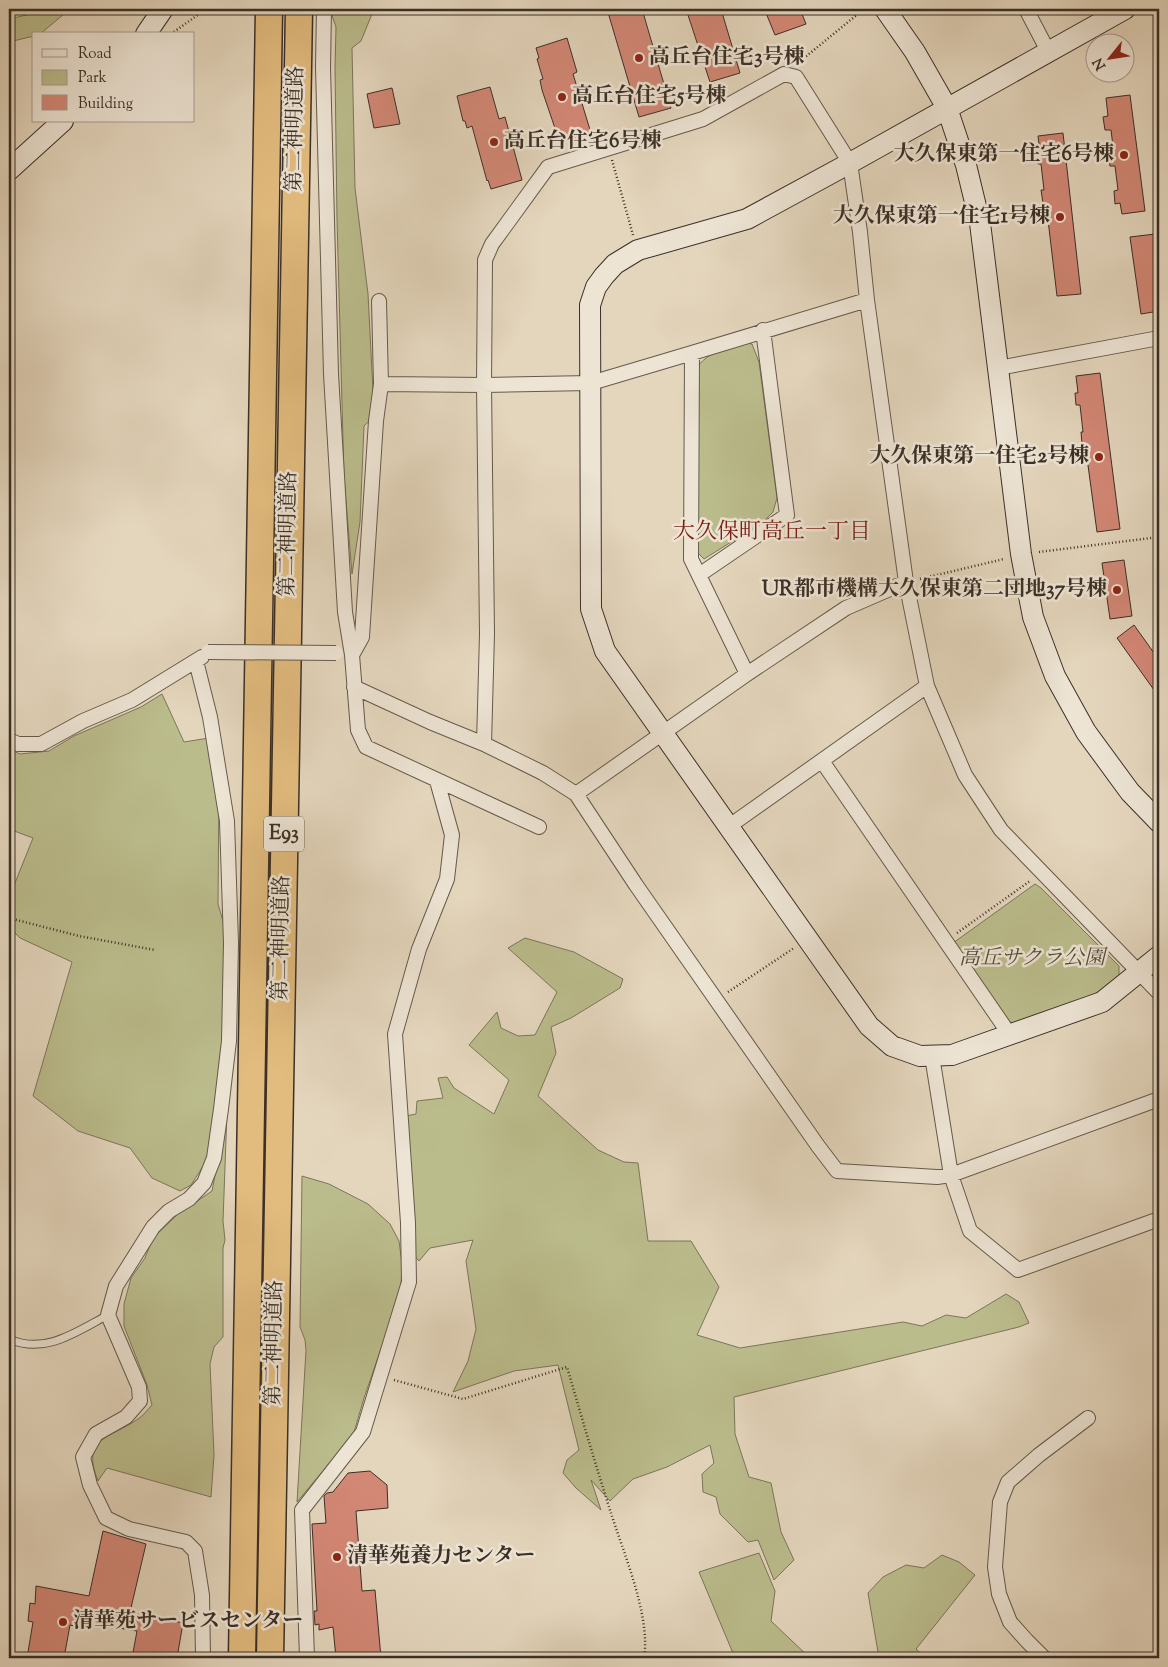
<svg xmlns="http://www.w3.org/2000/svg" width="1168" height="1667" font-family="'Sorts Mill Goudy','Noto Serif JP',serif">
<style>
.green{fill:#bbbc8c;stroke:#7b765a}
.building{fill:#d38876;stroke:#3b3027}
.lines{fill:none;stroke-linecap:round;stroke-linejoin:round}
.lane-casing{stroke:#655a4c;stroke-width:9}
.street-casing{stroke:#655a4c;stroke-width:16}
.secondary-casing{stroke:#3b3027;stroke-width:22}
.highway-casing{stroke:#3b3027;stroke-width:29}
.path{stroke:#3b3027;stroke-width:2.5;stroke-dasharray:1 2.5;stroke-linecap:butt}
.lane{stroke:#ede4d4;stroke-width:7}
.street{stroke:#ede4d4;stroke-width:14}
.secondary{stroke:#ede4d4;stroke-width:20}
.highway{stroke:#e2bb7e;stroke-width:26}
.street-bridge-casing{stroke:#655a4c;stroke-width:16;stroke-linecap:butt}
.street-bridge{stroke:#ede4d4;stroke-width:14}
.poi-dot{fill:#8f2418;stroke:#ede4d4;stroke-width:2}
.labels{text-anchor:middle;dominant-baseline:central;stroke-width:5;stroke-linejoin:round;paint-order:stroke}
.shield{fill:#ede4d4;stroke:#70665b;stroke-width:1}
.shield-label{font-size:20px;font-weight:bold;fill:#3b3027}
.poi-label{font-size:21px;font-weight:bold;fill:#3b3027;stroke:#ede4d4;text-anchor:start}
.street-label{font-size:21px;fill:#3b3027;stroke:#ede4d4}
.park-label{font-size:21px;font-style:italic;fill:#554c3b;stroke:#ede4d4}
.neighbourhood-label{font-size:22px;fill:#7a1f14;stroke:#ede4d4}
</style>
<rect width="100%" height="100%" fill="#e4d6bd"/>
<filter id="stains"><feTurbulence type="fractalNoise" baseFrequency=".004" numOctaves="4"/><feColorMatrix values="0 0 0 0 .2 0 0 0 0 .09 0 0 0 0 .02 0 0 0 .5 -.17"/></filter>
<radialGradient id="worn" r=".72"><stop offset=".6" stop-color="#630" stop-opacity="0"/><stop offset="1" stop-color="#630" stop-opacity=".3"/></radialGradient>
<path class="green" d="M41 9H70L40 34H34V36L9 42V19L35 13Z
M333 9H374L361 41 352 48 355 188 368 294 373 391 369 421 364 426 360 522 352 574 344 477 337 219 335 68 336 27 331 13Z
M746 343 752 344 759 362 777 498 773 512 763 522 704 559 698 553V366C709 351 729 348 746 343Z
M162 694 184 742 209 738 219 786 218 904 226 931 224 1022 216 1107 207 1160 191 1185 180 1191 152 1178 130 1148 78 1131 33 1096 72 962 20 938 9 927V898L33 838 9 829V749L20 754 49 751 74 736 141 707Z
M1035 884 1041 888 1119 966V975L1106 987 1091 996 1016 1025 1009 1021 953 943Z
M525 938 574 952 623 979 620 988 571 1018 551 1027 556 1053 538 1096 598 1150 624 1162 638 1163 648 1241H691L719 1287 697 1335 740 1348 903 1322 922 1326 946 1315 966 1318 1006 1294 1019 1302 1029 1323 1019 1327 734 1397 735 1434 749 1477 771 1483 781 1532 794 1560 774 1580 758 1540 748 1542 720 1514 716 1497 703 1492 702 1474 714 1463 710 1445 667 1467 633 1479 610 1501 591 1480 601 1510 576 1488 563 1473 567 1460 579 1450 558 1365 514 1371 453 1392 468 1361 476 1329 466 1261 473 1240 430 1248 419 1261 413 1254 406 1116 416 1114 417 1101 443 1098 438 1078 447 1077 454 1088 494 1114 509 1080 469 1045 497 1012 501 1028 518 1036 535 1035 557 992 508 948Z
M227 1112 223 1221 225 1240 223 1248V1337L214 1347 210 1364 214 1455 211 1497 107 1468 98 1481C80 1437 111 1438 138 1419 143 1416 147 1410 152 1405L147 1385 124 1326V1304L131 1278 145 1258 153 1238 178 1214 212 1191Z
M302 1176 329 1184 368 1204 390 1224 399 1241 402 1264 401 1287 396 1313 384 1340 364 1398 354 1432 342 1448 297 1502 306 1350 305 1340 300 1327Z
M759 1553 775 1591 771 1621 810 1658H735L699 1572Z
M942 1555 959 1562 975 1575 916 1649 926 1658H879L868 1593 883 1577 906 1565 924 1568Z"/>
<path class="building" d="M607 9H642L671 108 639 117Z
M686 9H721L740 73 710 82Z
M766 9H800L806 24 775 35 766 13H767Z
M567 38 577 72 573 74 591 133 560 143 542 90 540 80 543 79 537 59 539 58 536 48Z
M490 87 499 119 505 117 522 180 491 189 488 180 487 181 472 126 467 128 465 121H463L457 96Z
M392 88 400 124 374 128 367 94Z
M1130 95 1145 211 1122 214 1120 203 1115 204 1114 191 1118 190 1115 166H1110L1108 155 1114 154 1111 130H1105L1103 117 1108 116 1106 98Z
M1063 133 1081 294 1057 296 1046 203H1043L1041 190H1044L1041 164H1038L1036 152H1040L1038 136Z
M1155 234 1159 270V311L1141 314 1130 237Z
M1100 373 1120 529 1097 532 1085 443 1082 444 1081 432H1083L1080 405H1076L1075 393H1078L1076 376Z
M1124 560 1132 616 1110 619 1102 563Z
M1134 625 1159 660V697L1117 638Z
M370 1471 387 1485 388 1508 356 1511 362 1591 375 1590 381 1658H336L333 1627 319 1630V1624L315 1625 314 1611H317L312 1524 326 1523 324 1496 327 1493 333 1492 348 1473Z
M103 1531 146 1544 130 1612 183 1623 177 1658H132L137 1631 88 1623V1629L70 1625 64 1658H27L33 1622 28 1621 30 1603 35 1604 36 1586 89 1596Z"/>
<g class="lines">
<defs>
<path id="lane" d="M9 1339C45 1355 76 1332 108 1315"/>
<path id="street" d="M324 9 323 67 331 374 345 612 352 655 358 730 366 747 539 827
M1026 9 1048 51
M867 300 692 353 691 559 747 674 846 608 906 582
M998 368 1159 338
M381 384 484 385 591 383 692 353
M699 575 787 515 763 330
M352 655 362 637 376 421 381 384 379 301
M196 661 210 717 227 821 231 943 229 1041 221 1109 214 1158 204 1183 189 1199 169 1211 153 1227 116 1286 108 1315 139 1387 140 1401 126 1417 96 1434 83 1457 90 1485 106 1518 129 1529 186 1542 195 1551 202 1595 203 1658
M354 687 430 722 484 744 543 773 576 794 636 885 818 1146 837 1171 937 1177 951 1175 1159 1099
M9 740 18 744H41L83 721 132 700 202 657
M484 744 487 634 484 385 485 260 492 244 548 167 703 119 784 74 796 77 850 163 860 232 867 300 906 582 927 686 965 775 1001 830 1159 993
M822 761 1010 1035
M576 794 747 674
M728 827 927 686
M932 1056 951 1175 970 1231 1018 1270 1159 1219
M307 1658 302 1510 363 1432 409 1282 408 1223 395 1034 419 949 447 879 452 835 437 781
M1044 1658 1027 1641 1010 1622 999 1594 995 1567 1000 1502 1008 1482 1039 1455 1088 1418"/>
<path id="secondary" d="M885 9 915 52 947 108 966 165 980 223 1021 554 1033 617 1055 676 1086 732 1130 792 1159 822
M1125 9 850 163 747 219 638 250 615 264 604 276 596 287 590 305 591 609 605 651 869 1026 892 1046 920 1056 952 1055 1102 1002 1159 956
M146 34 163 9
M9 170 63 121"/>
<path id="highway" d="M242 1658 269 9
M270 1658 299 9"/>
</defs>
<use href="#lane" class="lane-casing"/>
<use href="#street" class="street-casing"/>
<use href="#secondary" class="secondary-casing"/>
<use href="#highway" class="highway-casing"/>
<path class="path" d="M171 34 206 9
M798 63 864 9
M612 160 633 235
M1039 552 1159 537
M920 579 1004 559
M9 918 79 936 155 950
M957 933 1030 881
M728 992 794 948
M394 1380 463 1399 567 1367C581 1415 595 1463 610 1510 623 1552 651 1616 644 1658"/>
<use href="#lane" class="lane"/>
<use href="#street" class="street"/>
<use href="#secondary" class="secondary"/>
<use href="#highway" class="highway"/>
<defs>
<path id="street-bridge" d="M208 652 336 653"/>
</defs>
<use href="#street-bridge" class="street-bridge-casing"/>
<use href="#street-bridge" class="street-bridge"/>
</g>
<g class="poi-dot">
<circle cx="639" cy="58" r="5"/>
<circle cx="562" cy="97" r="5"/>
<circle cx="494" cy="142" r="5"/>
<circle cx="1124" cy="155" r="5"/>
<circle cx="1060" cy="217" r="5"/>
<circle cx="1099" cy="457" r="5"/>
<circle cx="1117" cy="590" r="5"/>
<circle cx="337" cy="1557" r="5"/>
<circle cx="63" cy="1622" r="5"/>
</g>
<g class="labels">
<rect class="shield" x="264" y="816.5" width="40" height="35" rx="4"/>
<g class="shield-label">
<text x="284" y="834">E93</text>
</g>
<g class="poi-label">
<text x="649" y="58">高丘台住宅3号棟</text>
<text x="572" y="97">高丘台住宅5号棟</text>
<text x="504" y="142">高丘台住宅6号棟</text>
<text x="1114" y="155" text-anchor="end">大久保東第一住宅6号棟</text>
<text x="1050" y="217" text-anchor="end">大久保東第一住宅1号棟</text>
<text x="1089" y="457" text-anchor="end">大久保東第一住宅2号棟</text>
<text x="1107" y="590" text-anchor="end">UR都市機構大久保東第二団地37号棟</text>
<text x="347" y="1557">清華苑養力センター</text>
<text x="73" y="1622">清華苑サービスセンター</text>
</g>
<g class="street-label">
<text transform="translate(296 129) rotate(-89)">第二神明道路</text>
<text transform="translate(289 534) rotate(-89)">第二神明道路</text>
<text transform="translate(282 938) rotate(-89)">第二神明道路</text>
<text transform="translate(275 1343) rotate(-89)">第二神明道路</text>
</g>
<g class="park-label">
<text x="1032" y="959">高丘サクラ公園</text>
</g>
<g class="neighbourhood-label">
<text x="772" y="533">大久保町高丘一丁目</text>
</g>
</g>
<rect width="1168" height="1667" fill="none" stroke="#e4d6bd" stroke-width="30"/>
<rect x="10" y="10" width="1148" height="1647" fill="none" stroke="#3b3027" stroke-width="2.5"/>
<rect x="15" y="15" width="1138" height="1637" fill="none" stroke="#3b3027"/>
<rect x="32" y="32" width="162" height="90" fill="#ede4d4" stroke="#a69c8f"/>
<rect x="42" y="49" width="25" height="8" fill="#ede4d4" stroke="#a69c8f"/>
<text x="78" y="58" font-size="15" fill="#3b3027">Road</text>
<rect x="42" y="70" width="25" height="15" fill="#bbbc8c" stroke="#a69c8f"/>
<text x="78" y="82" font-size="15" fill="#3b3027">Park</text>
<rect x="42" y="95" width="25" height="15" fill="#d38876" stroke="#a69c8f"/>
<text x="78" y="108" font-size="15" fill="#3b3027">Building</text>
<g transform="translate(1110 58) rotate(240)"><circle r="24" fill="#ede4d4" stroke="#a69c8f"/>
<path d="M0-4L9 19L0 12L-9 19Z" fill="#8f2418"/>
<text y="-8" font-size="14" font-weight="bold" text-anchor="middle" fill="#3b3027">N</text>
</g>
<rect width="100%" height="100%" filter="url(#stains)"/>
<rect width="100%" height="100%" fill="url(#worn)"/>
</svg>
